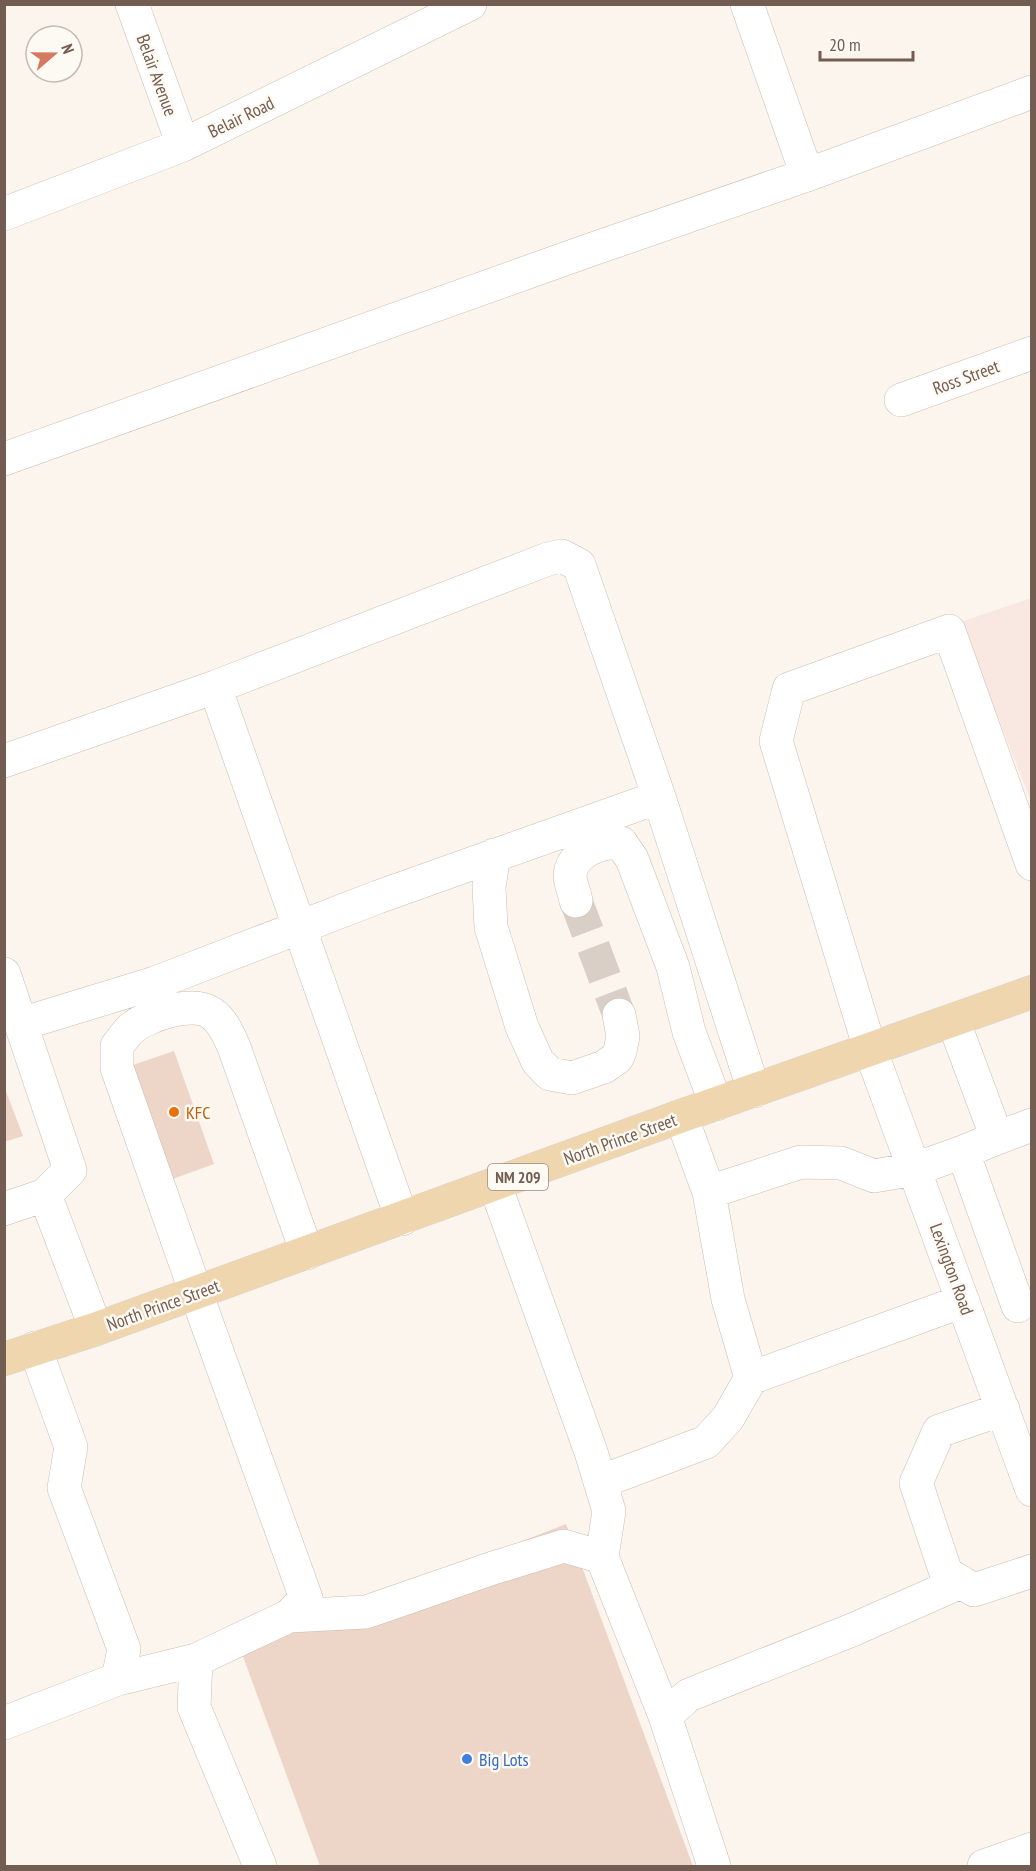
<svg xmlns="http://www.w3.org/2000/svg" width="1036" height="1871" font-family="'PT Sans Narrow',sans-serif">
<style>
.commercial{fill:#f9e8e2}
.building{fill:#edd5c7}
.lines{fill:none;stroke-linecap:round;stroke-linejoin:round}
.minor-tunnel{stroke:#d9cfc6;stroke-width:33;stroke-dasharray:33 16;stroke-linecap:butt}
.minor-casing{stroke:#ccbdb3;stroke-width:34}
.major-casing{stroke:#d8d2cf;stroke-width:34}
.minor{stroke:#fff;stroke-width:33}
.major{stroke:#f0d6ae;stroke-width:33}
.food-dot{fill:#e8710a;stroke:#fdf9f3;stroke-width:2}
.shop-dot{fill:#3f7fe0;stroke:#fdf9f3;stroke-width:2}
.labels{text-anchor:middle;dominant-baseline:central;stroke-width:5;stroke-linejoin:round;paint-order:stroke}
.shield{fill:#fdf9f3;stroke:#9c8c82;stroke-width:1.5}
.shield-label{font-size:16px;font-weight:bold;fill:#735d52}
.street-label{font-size:18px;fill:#735d52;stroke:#fdf9f3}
.food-label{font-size:18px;fill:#c56008;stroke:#fdf9f3;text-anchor:start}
.shop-label{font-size:18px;fill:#366cbe;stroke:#fdf9f3;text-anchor:start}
</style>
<rect width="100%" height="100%" fill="#fbf5ed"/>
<path class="commercial" d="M1031 598V802L961 622Z"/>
<path class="building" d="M174 1051 214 1164 170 1180 127 1067Z
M4 1086 23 1136 4 1142Z
M566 1524 693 1866H320L241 1651Z"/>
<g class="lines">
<path class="minor-tunnel" d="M576 901 619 1015"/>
<defs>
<path id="minor" d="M132 4 183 145
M747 4 807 175 1032 92
M4 214 183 145 470 4
M901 400 1032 353
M4 459 587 251 807 175
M215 687 402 1219
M4 761 215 687 548 559 562 556 579 565 659 797 754 1091
M494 855 489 887 491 927 522 1027 538 1062 550 1074 572 1078 604 1067 617 1058 620 1051 623 1036 619 1015
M1032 864 949 631 789 689 776 741 870 1049 1032 1490
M576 901C575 894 571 885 570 877 570 853 600 841 621 843L632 859 673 967 689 1032 716 1104
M4 974 70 1170 45 1195 4 1209
M953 1020 997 1138 1032 1125
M21 1024 155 983 378 897 659 797
M681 1116 709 1192 728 1299 751 1378
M997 1138 963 1152 1018 1306
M495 1185 591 1452 609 1511 602 1557
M709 1192 801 1162 841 1163 874 1176 915 1169 963 1152
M45 1195 96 1329
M1003 1409 939 1431 916 1483 946 1573 974 1590 1032 1571
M600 1482 706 1442 728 1418 751 1378 963 1301
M289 1616 366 1612 493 1568 564 1546 602 1557 665 1716 714 1866
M118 1679 196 1660
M665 1716 689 1695 852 1630 961 1582
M4 1723 118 1679 124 1649 64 1488 71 1447 35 1348
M260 1866 194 1707 196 1660 289 1616 306 1598 196 1293 117 1068V1046C122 1040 126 1033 132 1028 148 1015 193 1000 211 1013 223 1021 228 1034 234 1047L307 1253
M984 1866 1032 1849"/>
<path id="major" d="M4 1359 96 1329 681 1116 1032 992"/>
</defs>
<use href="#minor" class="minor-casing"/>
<use href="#major" class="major-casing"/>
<use href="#minor" class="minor"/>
<use href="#major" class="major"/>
</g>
<circle class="food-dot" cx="174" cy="1112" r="6"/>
<circle class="shop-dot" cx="467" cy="1759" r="6"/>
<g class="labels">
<rect class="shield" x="488" y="1164" width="60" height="26" rx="4.5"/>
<g class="shield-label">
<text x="518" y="1177">NM 209</text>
</g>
<g class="street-label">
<text transform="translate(157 75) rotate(70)">Belair Avenue</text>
<text transform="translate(241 117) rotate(-26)">Belair Road</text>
<text transform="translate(966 377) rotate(-20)">Ross Street</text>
<text transform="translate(620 1139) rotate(-20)">North Prince Street</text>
<text transform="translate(952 1269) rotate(70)">Lexington Road</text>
<text transform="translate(163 1305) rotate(-20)">North Prince Street</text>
</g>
<g class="food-label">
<text x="186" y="1112">KFC</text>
</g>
<g class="shop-label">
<text x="479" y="1759">Big Lots</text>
</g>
</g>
<rect width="1036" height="1871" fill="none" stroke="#735d52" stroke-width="12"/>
<g transform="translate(54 54) rotate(70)"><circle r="28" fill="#fdf9f3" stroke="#c6bbb3" stroke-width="1.5"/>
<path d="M0-4.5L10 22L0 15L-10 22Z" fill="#d57962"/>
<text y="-9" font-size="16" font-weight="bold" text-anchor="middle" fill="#735d52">N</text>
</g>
<path d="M820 51v9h93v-9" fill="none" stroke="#735d52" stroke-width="3"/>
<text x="829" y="51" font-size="18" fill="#735d52" stroke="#fdf9f3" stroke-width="4.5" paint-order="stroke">20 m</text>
</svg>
